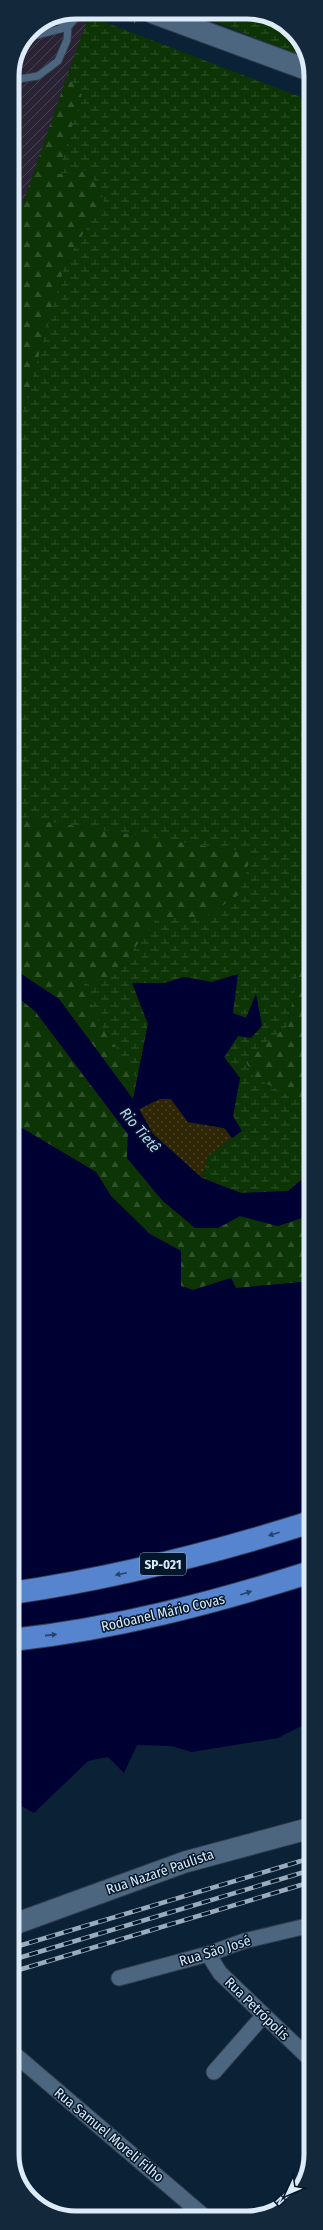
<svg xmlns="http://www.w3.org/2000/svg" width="323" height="2230" font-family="'Fira Sans Condensed',sans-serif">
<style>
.industrial{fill:url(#industrial-furrows)}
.forest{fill:url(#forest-firs)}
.wetland{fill:url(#wetland-marsh)}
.sand{fill:url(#sand-dots)}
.water{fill:#000133}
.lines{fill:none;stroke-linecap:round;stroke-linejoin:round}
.service-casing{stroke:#313b4d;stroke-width:9}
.minor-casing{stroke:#313b4d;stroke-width:17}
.secondary-casing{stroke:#313b4d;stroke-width:23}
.motorway-casing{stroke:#313b4d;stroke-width:24}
.path{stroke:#4f6476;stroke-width:2.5;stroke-dasharray:1 3;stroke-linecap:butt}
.service{stroke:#4d667f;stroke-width:7}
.minor{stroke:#4d667f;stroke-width:15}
.secondary{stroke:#4d667f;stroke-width:21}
.motorway{stroke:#5784cf;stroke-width:22}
.rail-casing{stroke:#9aabbb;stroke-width:4.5}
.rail{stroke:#02172b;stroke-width:3;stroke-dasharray:9;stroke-linecap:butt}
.oneway{fill:#24436d}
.labels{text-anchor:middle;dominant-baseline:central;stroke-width:3;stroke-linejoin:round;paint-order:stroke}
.shield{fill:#02172b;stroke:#9babbb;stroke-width:1}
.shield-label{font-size:13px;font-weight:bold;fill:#ddebf9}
.street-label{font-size:14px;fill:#ddebf9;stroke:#02172b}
.water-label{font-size:15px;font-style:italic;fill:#bdd0f2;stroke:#02172b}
.rim{fill:none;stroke:#ddebf9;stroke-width:5}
</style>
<defs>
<pattern id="industrial-furrows" width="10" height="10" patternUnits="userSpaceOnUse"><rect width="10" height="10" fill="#292333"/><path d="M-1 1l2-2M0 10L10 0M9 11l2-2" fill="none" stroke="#484351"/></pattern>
<pattern id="forest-firs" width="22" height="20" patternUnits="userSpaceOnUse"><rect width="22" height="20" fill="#0c3405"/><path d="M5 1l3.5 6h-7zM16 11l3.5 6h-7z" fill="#2f522a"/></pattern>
<pattern id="wetland-marsh" width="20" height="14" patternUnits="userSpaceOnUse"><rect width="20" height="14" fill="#0c3405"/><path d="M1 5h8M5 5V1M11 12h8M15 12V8" fill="none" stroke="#2f522a"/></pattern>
<pattern id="sand-dots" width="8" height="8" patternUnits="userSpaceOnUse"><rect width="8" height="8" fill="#2e2605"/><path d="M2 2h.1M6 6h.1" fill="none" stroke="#4c462a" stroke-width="1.8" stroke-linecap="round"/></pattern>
</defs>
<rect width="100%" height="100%" fill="#0a2136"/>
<path class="industrial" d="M76 12 89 16 12 235V76L31 31Z"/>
<path class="forest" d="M67 76 82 94 58 174 89 170 104 200 66 262 23 411 12 429V235Z
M311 684V750L301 739 302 690Z
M12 816 252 853 239 895 205 917 157 918 115 975 96 1017 137 1079 133 1099 59 999 12 968Z
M311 953V1108L254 1077 244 1058 288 1026 297 977Z
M12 993 35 1011 128 1135 127 1158 162 1200 218 1228 240 1216 278 1226 311 1215V1284L301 1282 236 1288 231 1278 193 1290 181 1286V1251L150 1234 111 1196 96 1172 12 1122Z"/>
<path class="wetland" d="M192 13 263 14 295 34 305 57Z
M89 16 311 101V684L302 690 301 739 311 750V953L297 977 288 1026 244 1059 254 1077 311 1108V1172L288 1191 241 1193 202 1178 208 1156 242 1131 233 1116 240 1078 224 1058 238 1036 251 1038 256 995 246 1018 233 1013 212 982 184 977 165 983H133L148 1024 137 1079 96 1017 84 984 115 975 157 918 205 917 239 895 252 853 12 816V429L23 411 66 262 104 200 89 170 58 174 82 94 67 76Z"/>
<path class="sand" d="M160 1099H171L188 1122 225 1128 232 1138 208 1156 202 1178 153 1134 139 1109Z"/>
<path class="water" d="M12 968 59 999 133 1099 148 1024 132 983H165L184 977 212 982 238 974 233 1013 246 1018 256 994 262 1026 251 1038 238 1036 224 1057 240 1078 233 1116 242 1131 232 1138 224 1128 188 1122 171 1099H160L139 1109 153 1134 202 1178 241 1193 288 1191 311 1172V1215L278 1226 240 1216 218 1228H195L162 1200 127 1158 128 1134 35 1011 12 993Z
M12 1122 96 1172 111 1196 150 1234 181 1251V1286L193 1290 231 1278 236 1288 301 1282 311 1284V1721L278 1738 192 1752 171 1746 137 1745 124 1773 108 1757 88 1761 34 1813 12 1801Z"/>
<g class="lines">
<defs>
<path id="service" d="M57 20 68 27
M29 34 37 35 68 27
M12 77 19 79 38 76 58 61 67 40 68 27 80 12
M12 99 19 79"/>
<path id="minor" d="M208 1954 220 1973 311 2060
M119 1978 208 1954 244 1941 311 1925
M12 2052 205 2217
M214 2072 264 2015"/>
<path id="secondary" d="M153 13 311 71
M12 1925 185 1862 311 1828"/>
<path id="motorway" d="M12 1593C114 1578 213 1553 311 1522
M12 1640C114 1629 213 1603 311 1572"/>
</defs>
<use href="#service" class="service-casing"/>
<use href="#minor" class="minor-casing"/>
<use href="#secondary" class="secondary-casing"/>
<use href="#motorway" class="motorway-casing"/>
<path class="path" d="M108 12 138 23"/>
<use href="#service" class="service"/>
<use href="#minor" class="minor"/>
<use href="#secondary" class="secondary"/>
<use href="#motorway" class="motorway"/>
<defs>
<path id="rail" d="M12 1948 311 1858
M12 1960 311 1870
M12 1972 311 1882"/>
</defs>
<use href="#rail" class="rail-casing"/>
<use href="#rail" class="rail"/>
</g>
<defs><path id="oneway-solid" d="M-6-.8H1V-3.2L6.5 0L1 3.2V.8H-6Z"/></defs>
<g class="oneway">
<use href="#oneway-solid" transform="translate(274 1534) rotate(162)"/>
<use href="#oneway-solid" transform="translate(121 1574) rotate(168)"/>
<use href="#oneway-solid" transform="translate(246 1593) rotate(-17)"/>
<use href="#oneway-solid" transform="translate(51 1635) rotate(-6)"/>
</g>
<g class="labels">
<rect class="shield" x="140" y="1553" width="46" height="22" rx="3"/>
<g class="shield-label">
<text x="163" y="1564">SP-021</text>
</g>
<g class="street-label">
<text transform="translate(163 1613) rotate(-13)">Rodoanel Mário Covas</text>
<text transform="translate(160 1872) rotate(-19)">Rua Nazaré Paulista</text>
<text transform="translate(215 1951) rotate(-17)">Rua São José</text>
<text transform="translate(257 2009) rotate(44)">Rua Petrópolis</text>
<text transform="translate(109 2135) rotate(40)">Rua Samuel Moreli Filho</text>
</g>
<g class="water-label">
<text transform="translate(140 1130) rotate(50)">Rio Tietê</text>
</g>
</g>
<path d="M0 0H323V2230H0ZM76 19H247A57 57 0 0 1 304 76V2154A57 57 0 0 1 247 2211H76A57 57 0 0 1 19 2154V76A57 57 0 0 1 76 19Z" fill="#14283b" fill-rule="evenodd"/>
<path class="rim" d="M76 19H247A57 57 0 0 1 304 76V2154A57 57 0 0 1 247 2211H76A57 57 0 0 1 19 2154V76A57 57 0 0 1 76 19Z"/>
<g transform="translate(287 2194) rotate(226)" stroke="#02172b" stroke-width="3" paint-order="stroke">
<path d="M0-3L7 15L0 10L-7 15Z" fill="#ddebf9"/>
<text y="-6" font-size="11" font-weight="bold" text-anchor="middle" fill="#ddebf9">N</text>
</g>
</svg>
